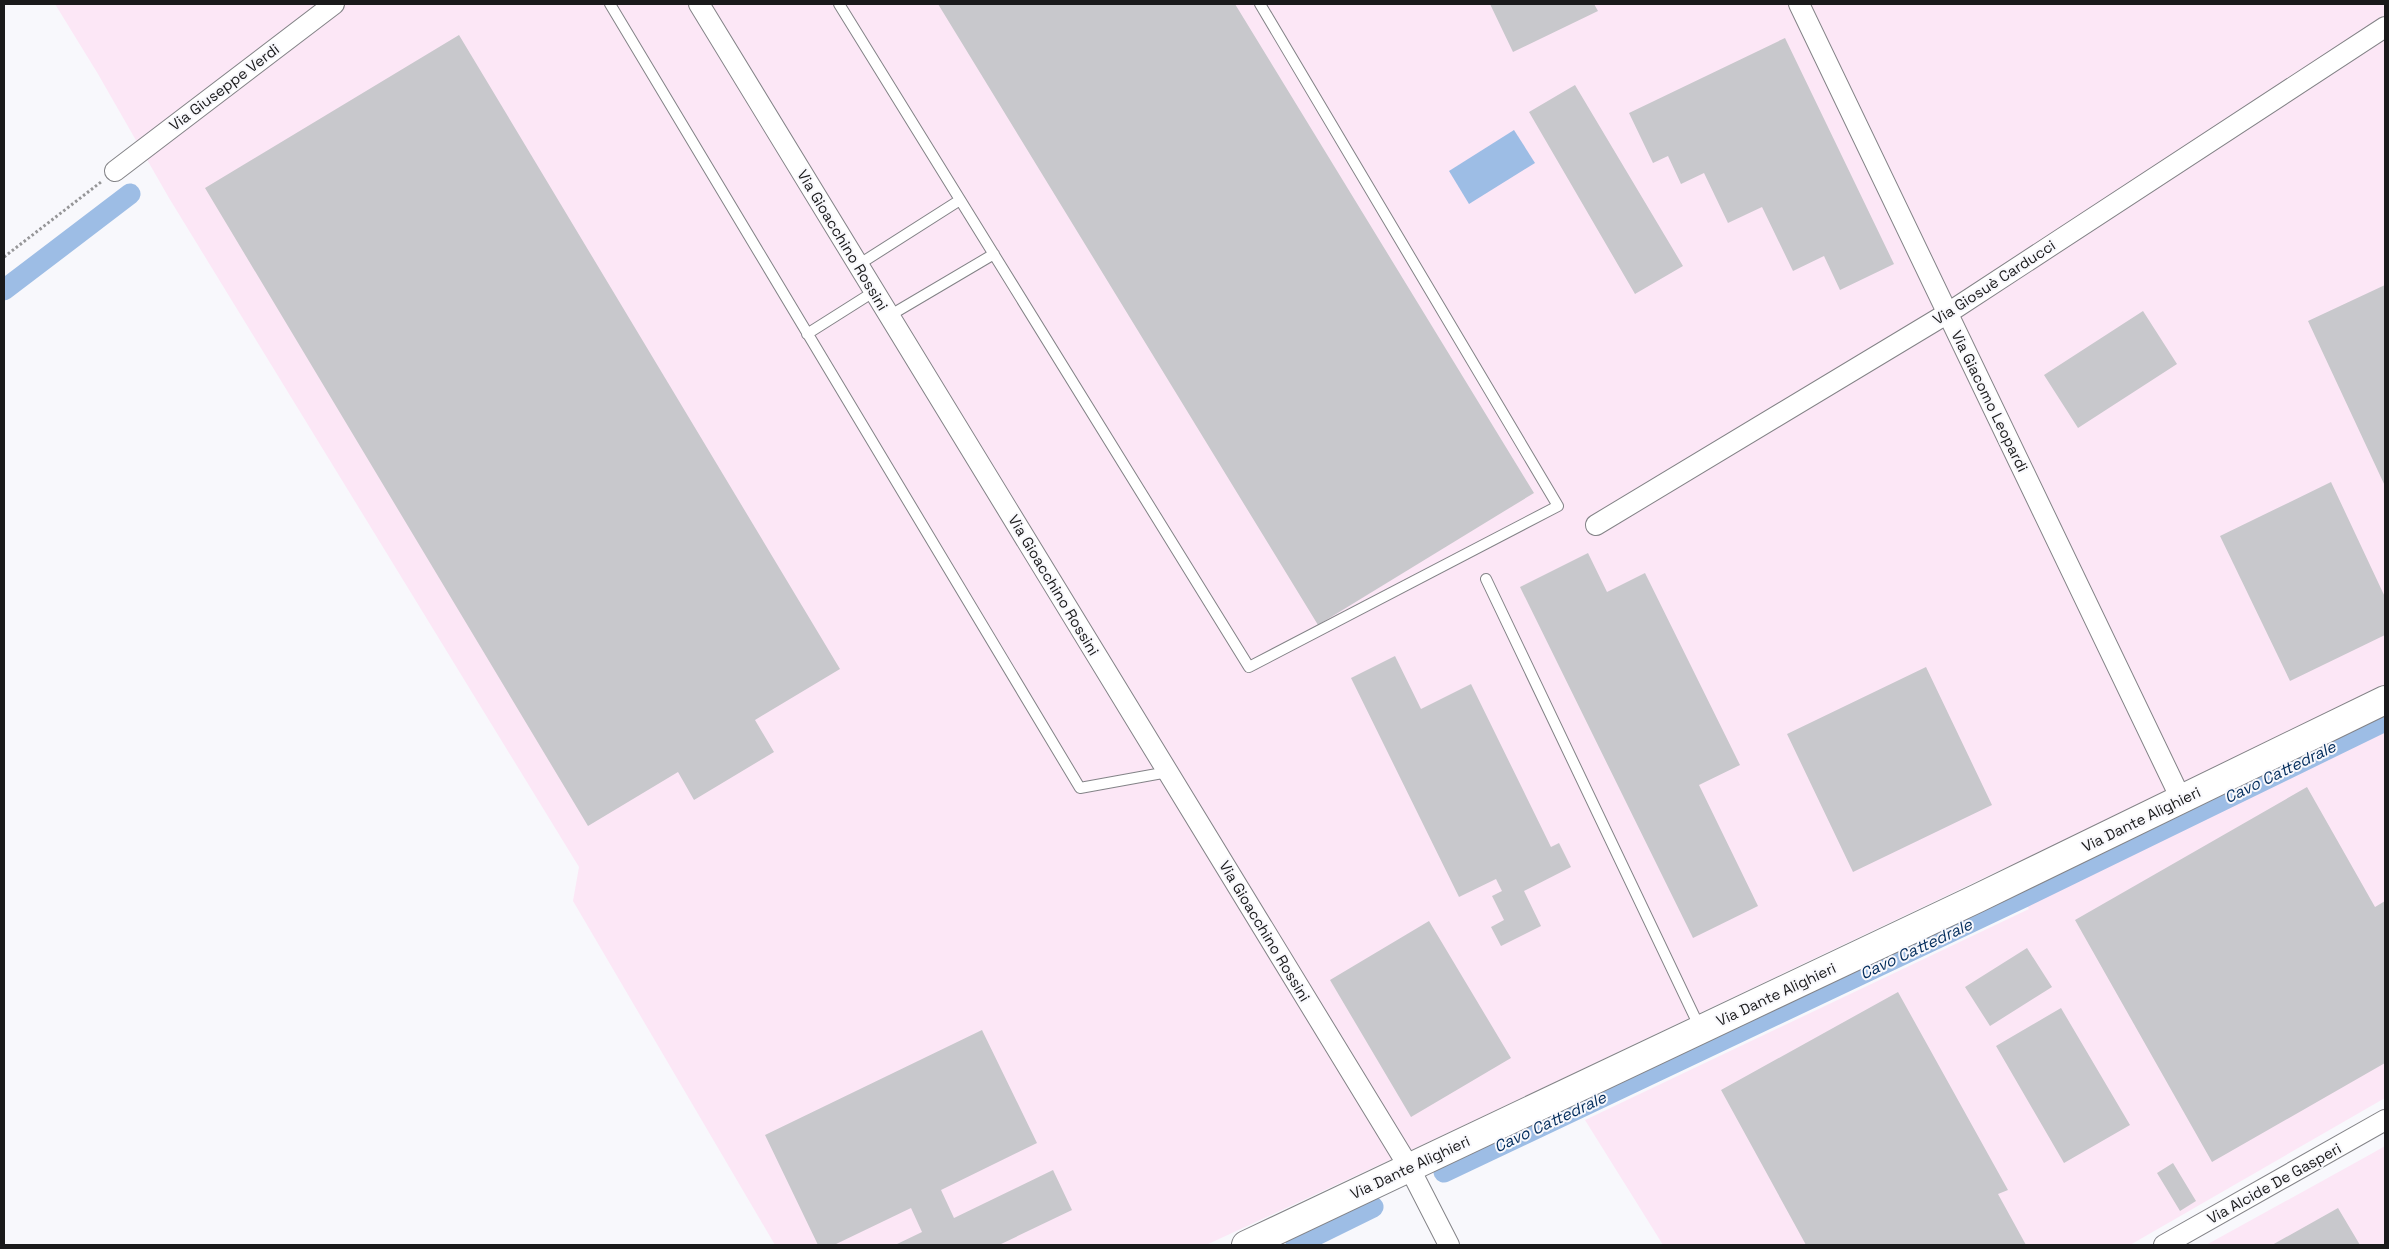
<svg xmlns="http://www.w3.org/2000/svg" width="2389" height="1249" font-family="'Space Grotesk',sans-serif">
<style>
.industrial{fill:#fce7f6}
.water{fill:#9dbde5}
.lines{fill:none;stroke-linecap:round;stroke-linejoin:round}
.canal{stroke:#9dbde5;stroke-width:21}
.building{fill:#c8c8cc}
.lane-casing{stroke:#838387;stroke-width:12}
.street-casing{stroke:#838387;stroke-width:22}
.secondary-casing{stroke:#838387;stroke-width:30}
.path{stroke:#969698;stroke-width:3;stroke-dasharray:2.5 2.5;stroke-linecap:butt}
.lane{stroke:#fff;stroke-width:10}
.street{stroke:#fff;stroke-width:20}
.secondary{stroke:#fff;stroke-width:28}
.labels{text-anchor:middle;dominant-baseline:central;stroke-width:4;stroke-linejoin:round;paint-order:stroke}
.street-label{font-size:15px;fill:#1a1a1b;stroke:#f8f8fc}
.water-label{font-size:16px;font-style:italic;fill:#002b5b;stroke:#f8f8fc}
</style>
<rect width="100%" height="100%" fill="#f8f8fc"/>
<path class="industrial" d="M55 4H2385V1098L2130 1245H1663L1585 1120 2029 909 2009 866 1435 1139 1206 1245H775L573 901 579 867 169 198 98 74Z
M2385 1146V1245H2206L2371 1154Z"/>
<path class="water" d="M1514 130 1535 163 1469 204 1449 171Z"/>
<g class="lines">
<path class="canal" d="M4 290 130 194
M1444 1172 2024 897 2385 721
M1296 1245 1373 1207"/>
</g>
<path class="building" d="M938 4H1235L1534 493 1318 625Z
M1490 4H1594L1598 11 1513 52Z
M459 35 840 669 755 720 774 752 694 800 678 772 588 826 205 188Z
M1785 38 1894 264 1840 290 1824 256 1793 271 1762 207 1728 223 1704 173 1681 184 1668 156 1653 163 1629 113Z
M1575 85 1683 266 1635 294 1529 112Z
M2385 285V486L2308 321Z
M2143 311 2177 364 2078 428 2044 375Z
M2331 482 2385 597V635L2290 681 2220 536Z
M1588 553 1607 592 1645 573 1740 765 1699 785 1758 906 1693 938 1520 587Z
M1395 656 1421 709 1471 684 1551 847 1559 843 1571 867 1524 891 1541 926 1501 946 1491 927 1504 920 1492 896 1502 891 1496 879 1459 897 1351 678Z
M1926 667 1992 805 1853 872 1787 734Z
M2307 787 2375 907 2385 901V1063L2212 1162 2075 920Z
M1429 921 1511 1058 1411 1117 1330 980Z
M2027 948 2052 987 1990 1026 1965 987Z
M1898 992 2008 1190 1998 1194 2026 1245H1806L1721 1090Z
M2061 1008 2130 1125 2064 1163 1996 1046Z
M982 1030 1037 1143 941 1190 954 1218 1053 1170 1072 1210 999 1245H895L922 1232 911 1208 834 1245H818L765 1135Z
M2173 1163 2196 1201 2180 1211 2157 1173Z
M2338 1208 2360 1245H2272Z"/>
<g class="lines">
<defs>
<path id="lane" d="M610 4 1080 788 1168 772
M839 4 1249 667 1558 506 1260 4
M858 265 960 200
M889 316 994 254
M807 334 875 291
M1486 579 1700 1028"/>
<path id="street" d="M699 4 1409 1167 1449 1245
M1799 4 2181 799
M115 171 334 4
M1596 525 1948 313 2385 27
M2164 1245 2385 1120"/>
<path id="secondary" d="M1246 1245 1978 898 2385 700"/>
</defs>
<use href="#lane" class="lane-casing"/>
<use href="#street" class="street-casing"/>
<use href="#secondary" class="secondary-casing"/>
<path class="path" d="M4 257 101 182"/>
<use href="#lane" class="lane"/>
<use href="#street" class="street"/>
<use href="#secondary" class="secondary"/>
</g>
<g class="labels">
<g class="street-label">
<text transform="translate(224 87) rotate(-37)">Via Giuseppe Verdi</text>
<text transform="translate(843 240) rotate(59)">Via Gioacchino Rossini</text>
<text transform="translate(1994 282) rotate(-33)">Via Giosuè Carducci</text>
<text transform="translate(1990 401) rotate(64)">Via Giacomo Leopardi</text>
<text transform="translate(1054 585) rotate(59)">Via Gioacchino Rossini</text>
<text transform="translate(2141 819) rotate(-26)">Via Dante Alighieri</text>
<text transform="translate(1265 931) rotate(59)">Via Gioacchino Rossini</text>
<text transform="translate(1776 994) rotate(-25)">Via Dante Alighieri</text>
<text transform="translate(1410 1167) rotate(-25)">Via Dante Alighieri</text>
<text transform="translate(2274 1183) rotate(-29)">Via Alcide De Gasperi</text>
</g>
<g class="water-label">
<text transform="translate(2280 772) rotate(-26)">Cavo Cattedrale</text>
<text transform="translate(1916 949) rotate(-25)">Cavo Cattedrale</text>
<text transform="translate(1550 1122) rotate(-25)">Cavo Cattedrale</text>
</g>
</g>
<rect width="2389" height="1249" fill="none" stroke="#1a1a1b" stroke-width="10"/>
</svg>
